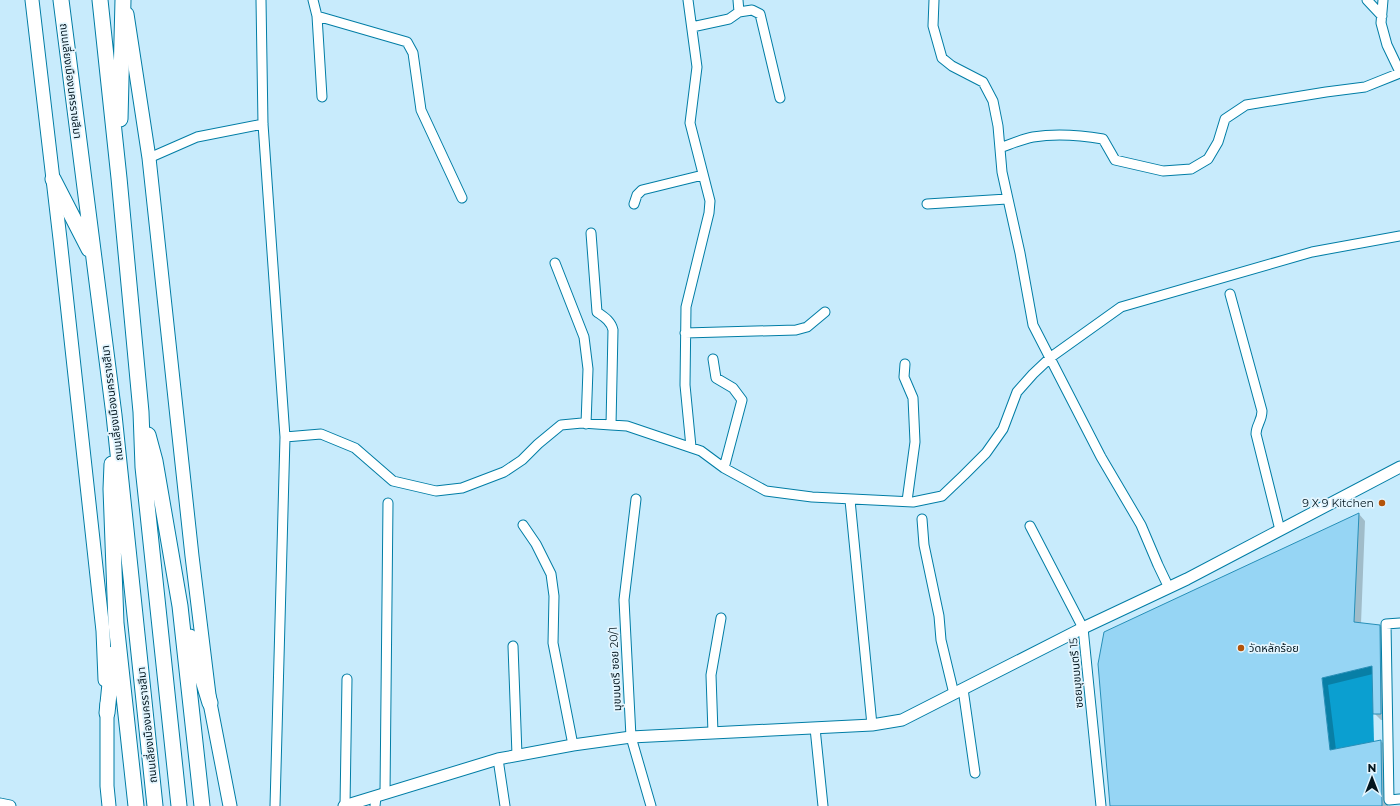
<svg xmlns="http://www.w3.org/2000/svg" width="1400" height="806" font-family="Montserrat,'Noto Sans Thai',sans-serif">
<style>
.water{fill:#0b9fd0}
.shadow{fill:#0003}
.building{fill:#96d5f4;stroke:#268fb8}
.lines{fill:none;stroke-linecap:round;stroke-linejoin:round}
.minor-casing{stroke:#007da5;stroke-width:11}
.tertiary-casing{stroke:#007da5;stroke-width:13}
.secondary-casing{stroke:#007da5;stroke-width:15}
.trunk-casing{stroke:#007da5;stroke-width:17}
.minor{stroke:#fff;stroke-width:9}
.tertiary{stroke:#fff;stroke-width:11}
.secondary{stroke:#fff;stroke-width:13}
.trunk{stroke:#fff;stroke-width:15}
.poi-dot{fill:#b35309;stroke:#e3f5fe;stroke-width:1.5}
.labels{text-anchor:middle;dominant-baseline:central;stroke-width:3.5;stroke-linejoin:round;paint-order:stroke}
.street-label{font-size:11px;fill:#02151e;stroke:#e3f5fe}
.poi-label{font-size:11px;fill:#02151e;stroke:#e3f5fe;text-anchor:end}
</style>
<rect width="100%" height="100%" fill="#c8ebfc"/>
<path class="water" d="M1372 666 1374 742 1330 750 1322 678Z"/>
<path class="shadow" d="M1359 514 1365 521 1361 624 1380 626 1386 633 1388 720H1381L1374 713 1373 674 1328 685 1336 750 1381 741 1388 748V806H1111Z"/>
<path class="building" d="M1359 513 1354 622 1380 625 1381 714H1373L1372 666 1322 678 1330 750 1381 740 1382 806H1110L1098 664 1104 632Z"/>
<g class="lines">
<defs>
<path id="minor" d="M261 0 263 124 285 437 275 806
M313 0 317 16 407 42 413 53 421 110 462 198
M688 0 697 67 690 123 710 201 709 213 686 307 685 385 691 447
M934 0 933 26 942 58 952 66 983 82 993 101 998 126 1002 172 1020 253 1033 325 1101 457 1141 525 1158 565 1169 588
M1367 0 1382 16
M1383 0 1381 23 1387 45 1400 72
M739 12 752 10 760 14 780 98
M317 16 322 97
M692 27 729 19 739 12 738 0
M1000 148C1011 144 1022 139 1033 137 1057 133 1080 135 1103 139L1115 160 1163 171 1191 169 1208 159 1218 142 1225 119 1246 105 1326 92 1365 87 1400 73
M149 158 197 137 263 124
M634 204 637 195 642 190 703 175
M927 204 1007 199
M591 233 597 312C604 317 611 321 613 330L611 425
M555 263 584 337 588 369 586 424
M1230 294 1262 411C1262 421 1256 425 1256 434L1280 530
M685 333 796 330 807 327 825 312
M713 359 716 378 733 388 742 400 724 468
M905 364 904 377 913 398 915 442 907 501
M285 437 321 434 355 448 393 481 436 491 462 488 504 472 522 460 538 444 561 425 582 423 611 425 627 426 701 451 724 468 766 491 812 497 913 502 942 496 964 475 986 453 1003 429 1017 392 1033 374 1051 357 1121 307 1312 252 1400 236
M636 499 624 600 631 737 651 806
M850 500 872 725
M922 519 924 545 939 616 941 640 954 694
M523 525 536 544 551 574 554 596 553 643 573 745
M1030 526 1083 628 1101 806
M1400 623 1386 624 1389 800 1400 799
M513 646 517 755
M963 689 975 773
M815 728 823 806
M713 733 711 675 721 618
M498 759 505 806
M385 793 388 503
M345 806 347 679
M375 806 376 797"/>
<path id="tertiary" d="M0 804 10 806
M344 806 498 759 573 745 631 737 872 725 902 720 1083 628 1187 579 1400 467"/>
<path id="secondary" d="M32 0 60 239 103 631 105 680
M127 14 149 158 192 556 210 703 230 806
M107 704V786L109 806"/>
<path id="trunk" d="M61 0 114 415 155 806
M100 0 119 178 141 412 143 467 179 806
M120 119 123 0
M53 179 89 249
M148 435 155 461 180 606 202 806
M112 464 111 489 116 623 136 806
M190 637 210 703
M107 713 113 654"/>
</defs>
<use href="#minor" class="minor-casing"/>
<use href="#tertiary" class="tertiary-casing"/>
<use href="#secondary" class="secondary-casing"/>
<use href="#trunk" class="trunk-casing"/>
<use href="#minor" class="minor"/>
<use href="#tertiary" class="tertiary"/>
<use href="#secondary" class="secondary"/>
<use href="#trunk" class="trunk"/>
</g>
<g class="poi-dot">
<circle cx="1382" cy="503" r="4"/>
<circle cx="1241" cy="648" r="4"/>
</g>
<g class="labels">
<g class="street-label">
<text transform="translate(71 81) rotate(83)">ถนนเลี่ยงเมืองนครราชสีมา</text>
<text transform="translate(112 403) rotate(-97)">ถนนเลี่ยงเมืองนครราชสีมา</text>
<text transform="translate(615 669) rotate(-93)">มุขมนตรี ซอย 20/1</text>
<text transform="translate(1076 673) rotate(-95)">ซอยมุขมนตรี 15</text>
<text transform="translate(147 725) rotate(-96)">ถนนเลี่ยงเมืองนครราชสีมา</text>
</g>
<g class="poi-label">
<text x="1374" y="503">9 X 9 Kitchen</text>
<text x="1249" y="648" text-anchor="start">วัดหลักร้อย</text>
</g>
</g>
<g transform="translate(1372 778)" stroke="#e3f5fe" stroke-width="3" paint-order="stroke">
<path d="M0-3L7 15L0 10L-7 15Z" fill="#02151e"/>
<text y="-6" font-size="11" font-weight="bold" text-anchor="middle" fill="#02151e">N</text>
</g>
</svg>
